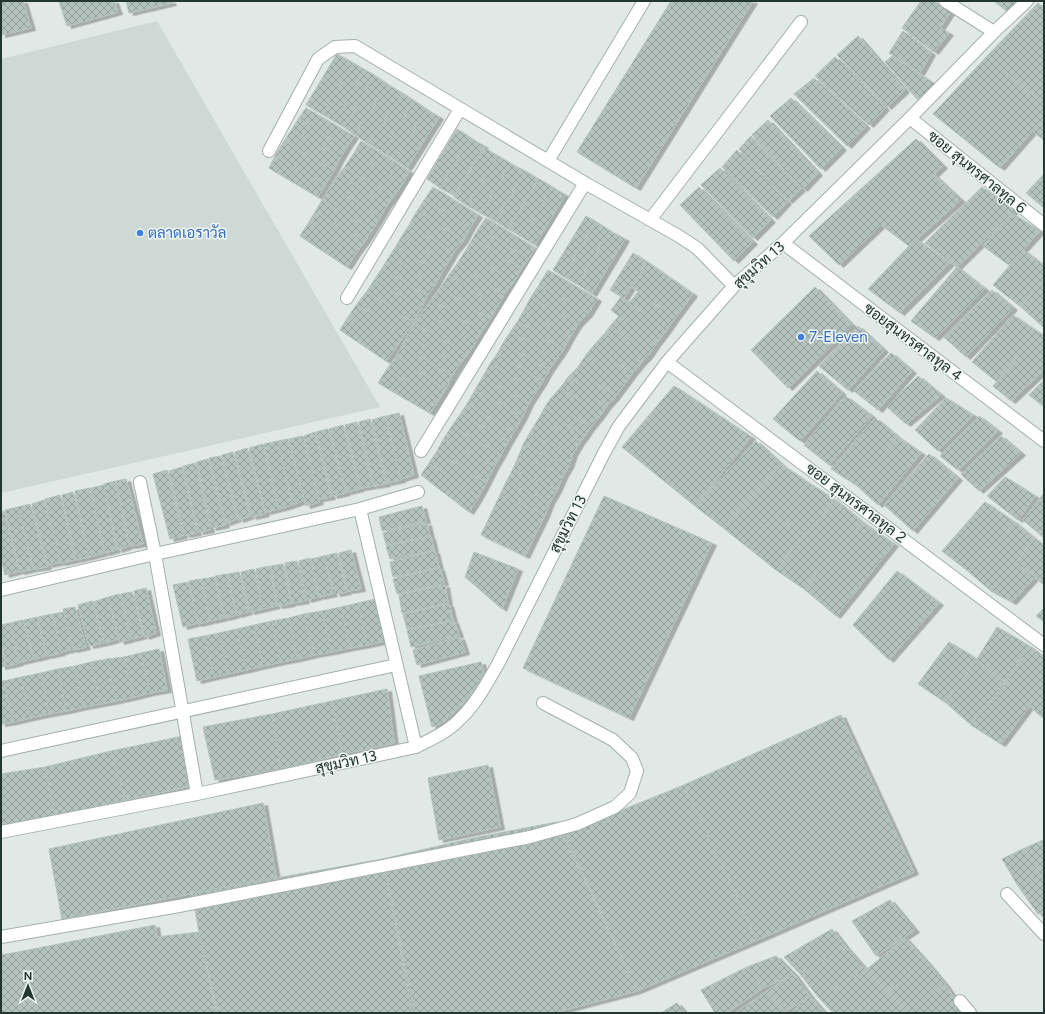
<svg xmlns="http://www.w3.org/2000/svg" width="1045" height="1014" font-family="Figtree,Sarabun,sans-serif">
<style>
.built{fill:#ced8d4}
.building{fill:url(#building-cross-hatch);stroke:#b3c1bc;filter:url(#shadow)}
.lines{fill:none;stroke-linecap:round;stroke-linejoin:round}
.minor-casing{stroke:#a4b0ac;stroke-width:14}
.minor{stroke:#fff;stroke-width:12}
.shop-dot{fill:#3f7fe0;stroke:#eff6f3;stroke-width:1.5}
.labels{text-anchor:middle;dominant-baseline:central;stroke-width:3;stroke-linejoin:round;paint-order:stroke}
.street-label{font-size:15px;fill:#233632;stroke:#eff6f3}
.shop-label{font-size:15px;fill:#366cbe;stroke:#eff6f3;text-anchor:start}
</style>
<defs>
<pattern id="building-cross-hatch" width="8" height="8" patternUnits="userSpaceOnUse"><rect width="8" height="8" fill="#b5c3be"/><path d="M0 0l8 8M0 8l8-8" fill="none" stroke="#939f9b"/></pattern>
<filter id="shadow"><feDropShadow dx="4.5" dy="2.5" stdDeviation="0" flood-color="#0004"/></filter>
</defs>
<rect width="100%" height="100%" fill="#e0e9e5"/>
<path class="built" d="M157 21 380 407 1 493V59Z"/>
<path class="building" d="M1 1H23L31 28 1 35Z
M59 1H114L118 12 67 26Z
M126 1H171L172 3 129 13Z
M671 1H753L636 188 577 152Z
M921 1H933L951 11 940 28 949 33 934 52 902 28Z
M994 1H1019L1009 13Z
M1038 3 1044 8V106L988 55Z
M903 31 931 53 920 73 889 53Z
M858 36 905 90 887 107 837 55Z
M337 54 353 63 322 114 306 105Z
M988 55 1044 106V118L1000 168 933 114Z
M892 56 936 85 917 99 885 62Z
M835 57 885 108 869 125 815 76Z
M353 63 365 70 334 121 322 114Z
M365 70 375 76 344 127 334 121Z
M375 76 388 85 355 135 344 127Z
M814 78 866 126 847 146 794 94Z
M388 85 402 93 369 144 355 135Z
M402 93 414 101 382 152 369 144Z
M791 98 842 148 821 169 770 116Z
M414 101 427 110 395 160 382 152Z
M306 108 354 136 346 148 299 118Z
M427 110 439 117 407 168 395 160Z
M299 118 346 148 340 158 292 129Z
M1044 118V140L1032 131Z
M768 120 818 173 803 189 752 135Z
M292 129 340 158 334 170 284 141Z
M457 129 470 138 440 188 427 179Z
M751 136 801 189 788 201 739 149Z
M470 138 484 146 454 195 440 188Z
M916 139 943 166 839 265 809 236Z
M284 141 334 170 325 185 275 156Z
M361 141 409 171 403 183 354 153Z
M484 148 498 156 468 206 454 197Z
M737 150 787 202 773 217 722 167Z
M354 153 403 183 394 196 344 168Z
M275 156 325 185 318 197 269 168Z
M498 156 511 164 481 213 468 206Z
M511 164 525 171 495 221 481 213Z
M344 168 394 196 387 205 338 175Z
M720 168 771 220 753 238 701 185Z
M525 171 538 179 508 229 495 221Z
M1044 174V208L1026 193Z
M338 175 387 205 380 217 331 186Z
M934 175 961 200 909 246 881 225Z
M539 179 552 187 522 237 509 229Z
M331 186 380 217 372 230 322 200Z
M433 187 478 215 470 228 425 199Z
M552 187 565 195 535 245 522 237Z
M699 187 753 242 734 261 680 205Z
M982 187 1015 210 957 267 925 243Z
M425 199 470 228 463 241 417 211Z
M322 200 372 230 365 241 315 212Z
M417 211 463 241 454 252 409 225Z
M315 212 365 241 356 253 309 222Z
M1011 213 1040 231 1009 265 983 246Z
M586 216 596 222 563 276 553 270Z
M486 218 535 248 528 259 479 228Z
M309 222 356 253 347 267 300 236Z
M596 222 610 231 577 284 563 276Z
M409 225 454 252 447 264 402 236Z
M479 228 528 259 521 269 473 238Z
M610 231 625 239 592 294 577 284Z
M402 236 447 264 441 274 396 246Z
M473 238 521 269 513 283 466 250Z
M917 240 950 263 900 313 868 289 909 246Z
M396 246 441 274 435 285 389 257Z
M466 250 513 283 504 294 457 264Z
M1023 250 1044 266V281L1021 307 993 285Z
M633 253 647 262 624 298 610 290Z
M389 257 435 285 427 296 382 268Z
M647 262 693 294 675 318 632 287Z
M457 264 504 294 497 307 449 275Z
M957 267 985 289 935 338 911 321Z
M382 268 427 296 421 309 375 279Z
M548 270 597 299 588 314 539 285Z
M449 275 497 307 490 319 441 287Z
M375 279 421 309 413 323 367 291Z
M1044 281V328L1021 307Z
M539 285 588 314 578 324 531 297Z
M441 287 490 319 481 332 432 299Z
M815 287 852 325 788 388 751 350Z
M992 290 1013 308 966 357 944 337Z
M367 291 413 323 404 336 357 304Z
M638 292 675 318 666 331 629 303Z
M531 297 578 324 570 337 524 310Z
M621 297 666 331 656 344 611 310Z
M432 299 481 332 475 343 424 310Z
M357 304 404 336 395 349 348 317Z
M424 310 475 343 467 355 415 323Z
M524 310 570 337 563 350 518 321Z
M1013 315 1039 333 996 381 972 362Z
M619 316 656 344 648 356 611 325Z
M348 317 395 349 386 361 340 330Z
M518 321 563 350 556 360 511 331Z
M415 323 467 355 459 365 408 335Z
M611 325 648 356 642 362 605 333Z
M858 326 884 350 848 390 819 366Z
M511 331 556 360 549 370 503 343Z
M605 333 642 362 632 374 594 345Z
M1039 333 1044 338V370L1011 401 993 386Z
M408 335 459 365 452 376 402 346Z
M503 343 549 370 543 381 497 354Z
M594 345 632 374 624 385 586 355Z
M402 346 452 376 446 389 396 357Z
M891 353 912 371 878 410 854 391Z
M497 354 543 381 536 392 490 364Z
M586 355 624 385 615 397 578 367Z
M396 357 446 389 438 401 387 369Z
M490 364 536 392 529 403 482 378Z
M578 367 615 397 607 406 568 377Z
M387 369 438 401 430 413 378 383Z
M817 371 842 393 800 441 773 419Z
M918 376 941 395 906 424 887 407Z
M568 377 607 406 599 417 561 387Z
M482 378 529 403 523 416 475 390Z
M1044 380V407L1029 395Z
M674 386 751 437 695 506 622 447Z
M561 387 599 417 590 428 551 398Z
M475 390 523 416 514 432 467 404Z
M845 396 872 416 829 465 804 445Z
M551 398 590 428 584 437 545 407Z
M946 398 973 415 938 451 915 430Z
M467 404 514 432 508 442 461 413Z
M545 407 584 437 580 442 539 418Z
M399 413 414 475 401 479 386 416Z
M461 413 508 442 501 455 452 426Z
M385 416 401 480 387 483 372 420Z
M979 416 998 431 958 470 940 456Z
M539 418 580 442 573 454 529 434Z
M875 418 898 437 856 485 831 469Z
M370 419 386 484 374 486 359 422Z
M357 422 373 486 361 488 345 425Z
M343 425 360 489 347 492 329 429Z
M452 426 501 455 494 467 444 438Z
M328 429 346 493 333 496 316 432Z
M315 432 331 497 319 499 304 436Z
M529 434 573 454 569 466 523 445Z
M303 436 319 502 306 506 289 439Z
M1001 436 1021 453 979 491 961 474Z
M898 437 921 453 878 505 856 485Z
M444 438 494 467 486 483 437 451Z
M288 439 304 500 293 505 278 441Z
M278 441 292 505 279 509 264 444Z
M756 441 782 465 722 527 695 506Z
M263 444 278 509 266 512 249 448Z
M523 445 569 466 563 476 519 455Z
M247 448 265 514 252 517 235 452Z
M437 451 486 483 478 498 429 463Z
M233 452 250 516 239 520 222 455Z
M929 454 958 478 913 531 884 505Z
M519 455 563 476 557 490 513 469Z
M221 456 237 519 226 523 209 458Z
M208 459 225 525 212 528 197 462Z
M196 463 210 530 199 532 183 466Z
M429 463 478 498 469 512 421 475Z
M782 465 807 482 746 546 722 527Z
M182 467 197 533 185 535 169 471Z
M513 469 557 490 550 502 506 482Z
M167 470 183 536 170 539 153 474Z
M1005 477 1035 496 1018 520 987 496Z
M126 479 143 544 130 546 116 481Z
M115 481 129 546 118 550 104 484Z
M506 482 550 502 545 515 500 495Z
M807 482 835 500 805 534 774 516Z
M104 485 116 550 105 553 91 488Z
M90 488 104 553 89 557 75 491Z
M73 492 89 557 76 560 62 495Z
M1044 493V538L1023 520Z
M60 495 75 560 61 563 45 499Z
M500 495 545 515 525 556 481 535Z
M604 496 712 543 629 718 523 668Z
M44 500 61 562 48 565 32 504Z
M835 500 862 522 804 589 776 570Z
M985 502 1014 522 969 572 942 551Z
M30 504 47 567 34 569 18 507Z
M422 506 426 521 382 531 379 517Z
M18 507 33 569 20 572 5 510Z
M4 511 19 571 5 575 1 558V512Z
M774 516 805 534 776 570 746 546Z
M862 522 894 544 836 616 804 589Z
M1014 522 1035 539 991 591 969 572Z
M427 523 430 536 386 545 383 533Z
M431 537 434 550 390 559 386 546Z
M1035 539 1044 545V585L1016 562Z
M351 550 361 589 348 591 339 553Z
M435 551 439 567 393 577 390 562Z
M474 552 518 569 502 609 465 577Z
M337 553 347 592 336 594 324 556Z
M324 556 333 594 319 597 311 559Z
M310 558 318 597 307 600 299 561Z
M297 561 305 601 292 603 285 563Z
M1016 562 1035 577 1012 602 991 591Z
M283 564 291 604 278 606 271 566Z
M270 566 276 606 263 609 256 569Z
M440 568 444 583 397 594 393 579Z
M254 569 263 609 250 612 241 572Z
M897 571 939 603 889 660 853 625Z
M239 572 248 612 237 615 228 574Z
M227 574 236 615 225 618 215 576Z
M214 577 224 618 211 621 202 579Z
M201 579 210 621 198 624 189 581Z
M188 582 198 623 183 627 173 585Z
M445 585 448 603 402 613 399 595Z
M146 588 156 633 145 637 134 591Z
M132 592 143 636 132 639 121 594Z
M120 594 131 639 120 642 108 597Z
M108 597 118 639 105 643 93 602Z
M376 599 385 641 367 645 358 603Z
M92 601 104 643 89 646 78 605Z
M358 603 367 645 350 648 341 607Z
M449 604 453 620 407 629 403 614Z
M75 607 86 647 73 650 63 609Z
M341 607 350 648 331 652 322 611Z
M1044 608V622L1036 616Z
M322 611 331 652 314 655 304 614Z
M64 612 73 649 61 652 53 614Z
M52 614 61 653 47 656 38 617Z
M304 614 314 655 297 659 289 618Z
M37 617 46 656 34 659 24 620Z
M289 618 297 659 281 662 272 621Z
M23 620 33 659 20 662 10 623Z
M272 621 281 662 263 666 254 625Z
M454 621 459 635 411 647 407 630Z
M10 623 19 663 7 666 1 642V625Z
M254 625 263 666 246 670 237 629Z
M997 627 1029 646 1004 683 977 659Z
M237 629 246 670 228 674 219 633Z
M219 633 228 674 214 677 205 636Z
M205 636 214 677 197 681 188 639Z
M460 637 465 652 417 665 413 650Z
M949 642 977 659 946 703 918 684Z
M1029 646 1044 658V687L1001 744 971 725 1003 688Z
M1 647 6 666 1 667Z
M159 649 167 690 150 693 141 653Z
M141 653 150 693 134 697 124 657Z
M124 657 134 697 116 701 107 659Z
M107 659 116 701 100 704 91 662Z
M977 659 1004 683 971 725 946 703Z
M91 662 100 704 84 707 75 666Z
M481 662 484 674 471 694 458 709 443 722 432 727 419 676Z
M75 666 84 707 66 711 58 669Z
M58 669 66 711 49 714 41 673Z
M41 673 49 714 30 718 21 677Z
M21 677 30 718 13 722 4 681Z
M1 681H4L13 722 1 724Z
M1044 687V719L1029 706Z
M387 689 394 743 342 754 332 701Z
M332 701 342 754 281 769 272 714Z
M272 714 281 769 215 780 203 727Z
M841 715 914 872 757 940 684 785Z
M183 736 191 786 125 800 111 751Z
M111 751 125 800 55 816 45 767Z
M488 765 500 827 439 840 428 778Z
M45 767 55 816 1 826V774Z
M684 785 757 940 637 991 565 833Z
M263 803 276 877 62 919 49 849Z
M557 822 637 991 553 1013H415L383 859 473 838Z
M1043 840 1044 842V875L1041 876 1025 848Z
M1025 848 1041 876 1018 886 1002 859Z
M383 859 412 1013H218L199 932 192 893Z
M1041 876 1044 881V911L1038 914 1018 886Z
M890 900 915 930 876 956 852 921Z
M155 925 157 937 199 932 216 1013H31L18 952Z
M832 929 846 947 800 974 784 957Z
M905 938 925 960 888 992 866 970Z
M846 947 866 970 819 998 800 974Z
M18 952 31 1013H1V955Z
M776 956 794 974 763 988 747 967Z
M925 960 945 984 911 1013H909L888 992Z
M747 967 763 988 727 1013H715L701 990Z
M866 970 888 992 859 1013H833L819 998Z
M794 974 810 996 786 1011 767 991Z
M945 984 962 1009 957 1013H911Z
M767 991 786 1011 783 1013H735Z
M888 992 909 1013H859Z
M810 996 825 1013H791Z
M677 1003 685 1013H661Z"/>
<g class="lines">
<defs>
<path id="minor" d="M945 1 994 32
M910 118 1044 225
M269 151 318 59 335 47 355 46 585 183 677 235 697 248 734 286
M548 161 644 1
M650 220 801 22
M783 243 1044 441
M347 298 460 109
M667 362 1044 645
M421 451 585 183
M140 482 155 554 197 794
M360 509 416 747
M1 590 155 554 360 509 418 492
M1 751 396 665
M1 832 197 794 416 747C431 739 448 732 460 719 476 704 487 683 498 664L604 453 619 426 667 362 734 286 783 243 910 118 994 32 1027 1
M1007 894 1044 934
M1 937 179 906 530 837 577 824 615 807 630 793 637 771 632 758 613 740 543 703
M960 1001 970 1013"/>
</defs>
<use href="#minor" class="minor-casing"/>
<use href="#minor" class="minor"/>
</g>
<g class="shop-dot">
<circle cx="140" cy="233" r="4"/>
<circle cx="801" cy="337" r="4"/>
</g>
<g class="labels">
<g class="street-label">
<text transform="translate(977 172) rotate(39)">ซอย สุนทรศาลทูล 6</text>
<text transform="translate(759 265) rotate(-42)">สุขุมวิท 13</text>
<text transform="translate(913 342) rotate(37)">ซอยสุนทรศาลทูล 4</text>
<text transform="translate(856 503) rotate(37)">ซอย สุนทรศาลทูล 2</text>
<text transform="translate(568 524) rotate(-63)">สุขุมวิท 13</text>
<text transform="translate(346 762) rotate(-12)">สุขุมวิท 13</text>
</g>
<g class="shop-label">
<text x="148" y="233">ตลาดเอราวัล</text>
<text x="809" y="337">7-Eleven</text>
</g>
</g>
<rect width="1045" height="1014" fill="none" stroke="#233632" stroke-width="4"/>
<g transform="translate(28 986)" stroke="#eff6f3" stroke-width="3" paint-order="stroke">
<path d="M0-3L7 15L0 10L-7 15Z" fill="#233632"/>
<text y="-6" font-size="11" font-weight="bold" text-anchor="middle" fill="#233632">N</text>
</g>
</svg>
